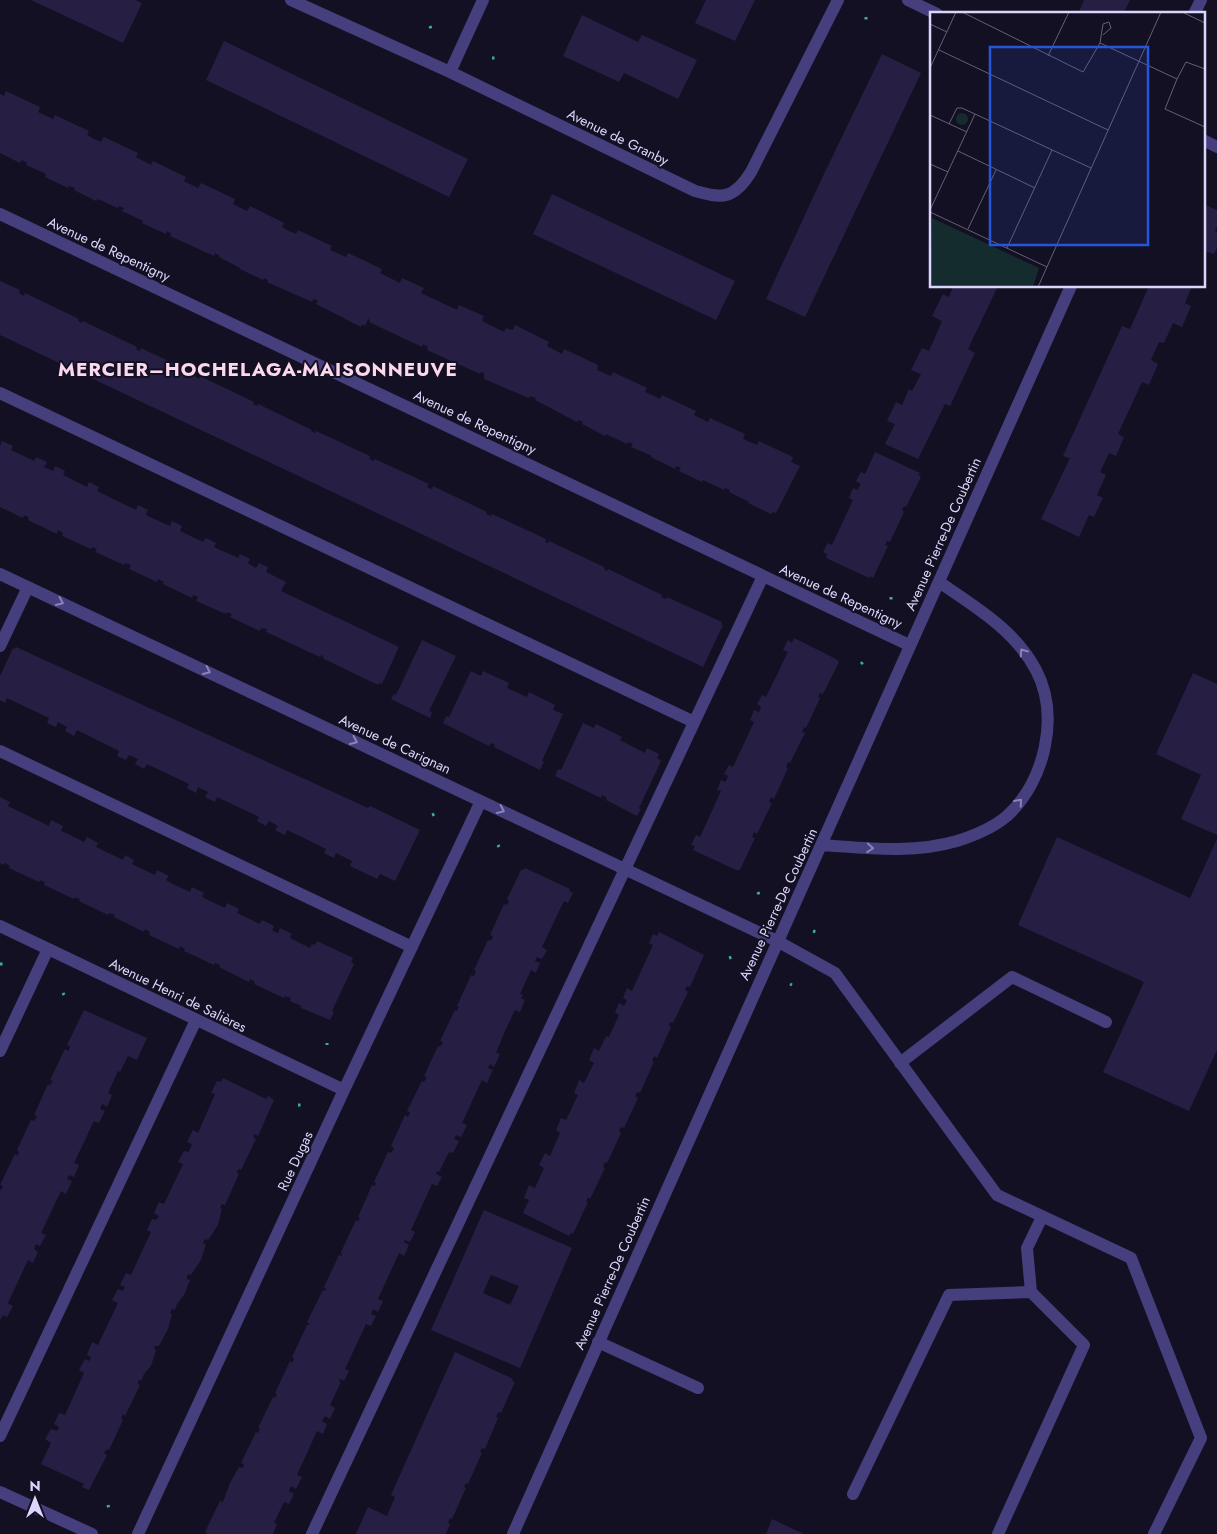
<svg xmlns="http://www.w3.org/2000/svg" width="1217" height="1534" font-family="Jost,sans-serif">
<style>
.building{fill:#271e43;fill-rule:evenodd}
.lines{fill:none;stroke-linecap:round;stroke-linejoin:round}
.path{stroke:#39adab;stroke-width:3;stroke-dasharray:2.5 4;stroke-linecap:butt}
.minor{stroke:#453f7e;stroke-width:12}
.oneway{stroke:#8983b7}
.labels{text-anchor:middle;dominant-baseline:central;stroke-width:4;stroke-linejoin:round;paint-order:stroke}
.street-label{font-size:14px;fill:#dcd6fc;stroke:#141023}
.district-label{font-size:19px;font-weight:bold;letter-spacing:1px;fill:#fcd8ed;stroke:#141023}
.inset-road{fill:none;stroke:#645f7a;stroke-width:1}
.view{fill:#2755da;fill-opacity:0.15;stroke:#2755da;stroke-width:2.5}
.inset-edge{fill:none;stroke:#dcd6fc;stroke-width:2.5}
</style>
<rect width="100%" height="100%" fill="#141023"/>
<path class="building" d="M31 0H135L142 3 123 43Z
M706 0H755L735 41 695 23Z
M1084 0H1130L1123 14H1078Z
M582 15 638 42 642 35 697 60 678 99 624 73 619 82 563 56Z
M224 41 468 159 449 197 206 80Z
M882 54 921 73 805 317 766 299 823 176Z
M6 91 40 107 38 112 53 119 55 115 89 131 87 135 94 139 101 142 104 137 138 153 136 157 151 165 153 161 186 177 184 181 198 188 201 183 235 199 233 204 247 211 250 206 284 223 282 227 289 231 296 234 298 230 332 246 330 250 346 257 348 253 382 269 380 273 400 283 402 278 424 288 421 293 457 310 459 305 484 316 482 321 504 332 506 328 513 330 515 325 549 342 547 346 562 354 564 349 598 365 597 370 611 376 613 372 647 388 645 392 652 395 660 399 662 395 696 411 694 415 708 422 710 418 745 434 743 439 757 445 759 441 793 457 791 462 800 466 776 513 773 512 771 514 748 503 749 502 729 492 730 490 728 489 725 488 724 490 703 480 702 482 679 471 681 468 679 467 676 466 675 469 651 457 652 456 631 447 633 444 628 442 627 444 606 434 605 436 582 424 583 422 579 420 577 422 535 400 536 398 530 396 529 398 484 379V373L481 372 480 374 427 350 428 347 423 344 422 347 369 322 370 320 368 319 365 326 362 324 361 327 316 304 318 301 314 299 312 302 267 282 268 280 264 278 263 280 240 269V268L219 257 220 256 215 253 214 256 170 236 171 234 169 232 167 231 166 234 142 223 143 221 122 211 124 208 119 206 118 208 98 199 96 201 74 190 75 188 69 186 68 188 45 177 46 174 26 165 27 163 22 160 20 163 0 153V94L4 96Z
M552 194 735 281 716 320 533 234Z
M1203 204 1217 210V226L1215 231 1217 232V248L1214 254 1207 252 1203 261Z
M0 281 20 290 19 293 24 296 25 293 79 319 78 321 82 323 83 321 137 347 136 349 140 351 141 348 196 374 195 376 199 379 200 376 254 402 253 404 257 406 258 404 312 430 311 431 315 433 316 431 370 456 369 459 374 461 375 459 429 484 427 487 432 489 433 486 487 512 486 514 488 515 491 516 492 514 546 539 545 542 548 543 549 541 604 567 605 570 607 571 608 569 662 595 661 597 663 598 666 599 667 597 722 622 721 625H723L703 667 0 335Z
M953 286H998L968 349 975 353 950 406 945 404 918 459 885 444 895 424 887 421 896 402 902 405 909 389 912 391 921 374 911 370 922 348 929 351 942 321 932 316 943 294 949 297Z
M1149 286H1192L1185 303 1191 306 1182 327 1173 323 1164 343 1159 342 1151 360 1158 364 1149 385 1142 382 1118 434 1124 437 1116 456 1109 453 1100 472 1106 475 1097 495 1103 498 1094 517 1089 515 1079 537 1041 519 1070 458 1063 456 1122 326 1130 329Z
M2 441 13 446 11 450 34 461 36 457 47 462 44 467 53 471 55 466 65 471 63 475 87 487 89 482 99 487 97 491 136 510 138 505 148 510 146 515 150 517 170 526 172 521 182 526 180 531 203 542 206 538 216 543 214 547 238 558 240 554 250 559 248 563 256 568 259 563 268 567 266 572 286 582 281 591 399 647 382 684 379 683 378 685 324 659 323 656 321 655 320 657 266 632 267 629 261 628 260 631 230 617 232 614 227 612 226 614 196 601 198 597 193 595 192 598 163 584 164 582 158 579 157 582 129 569 131 565 125 563 124 565 95 552 97 549 92 547 91 549 62 536 63 533 58 530 57 534 28 520 29 517 26 516 24 515 23 518 0 507V447Z
M875 452 920 473 918 475 921 477 906 507 904 506 902 510 904 512 890 542 887 541 885 545 888 546 873 578 870 576 869 578 826 558 827 554 823 552 828 543 832 545 853 500 849 498 853 488 857 490 861 484 856 481 861 472 865 474Z
M794 638 836 659 839 662 823 694 820 693 818 697 820 698 806 728 804 727 802 732 805 733 790 763 788 762 786 767 788 768 774 799 771 797 769 802 772 803 757 834 754 832 752 837 755 838 740 870H736L693 850 695 846 691 845 696 835 700 837 721 791 717 790 721 780 725 782 727 779 728 776 724 774 729 765 733 767 754 722 750 720 754 710 759 712 761 707 757 704 762 695 766 697 788 652 783 650 788 640 792 643Z
M422 640 456 656 429 711 432 712 430 718 391 699 394 694 396 695Z
M16 647 368 808 370 806 420 830 395 881 380 874 377 879 350 866 352 861 336 853 334 858 324 853 326 849 310 841 287 830 285 835 275 830 278 826 269 821 266 826 257 821 259 817 217 797 215 802 205 797 208 792 198 787 196 793 187 788 189 784 147 764 144 769 135 764 138 759 129 755 126 760 117 756 119 751 77 730 74 736 65 731 67 727 58 722 56 727 47 723 49 718 7 698 5 703 0 700V676L13 648 15 649Z
M471 671 481 676 483 671 509 683 507 688 527 697 529 692 555 705 553 710 563 714 542 761 544 762 540 770 494 747 495 745 491 743 489 746 443 723 446 716 449 717Z
M1193 673 1217 684V835L1181 819 1201 775 1156 754Z
M583 723 594 728 596 724 622 737 620 740 645 753 647 748 659 754 657 758 661 761 639 808 641 809 637 816 606 800 607 798 602 795 601 798 555 776 558 769 561 770Z
M0 797 10 802 8 806 49 826 51 820 63 826 61 831 66 833 84 842 87 837 98 843 96 847 123 860 125 855 134 860 132 864 138 867 155 875 157 870 169 876 166 880 171 883 190 892 192 887 204 893 202 897 225 908 227 903 239 909 237 913 260 924 262 920 274 926 272 930 275 932 278 933 280 928 292 934 290 938 310 948 312 944 315 945 317 941 353 958 351 962 354 964 332 1011 334 1012 330 1020 301 1008V1006L290 1001 291 998 285 996 284 998 254 984 255 982 250 979 249 982 219 967 220 965 215 963 214 965 184 951 185 949 180 946 179 949 149 935 150 932 145 929 144 932 114 917 115 915 113 914 109 913 108 915 79 901 80 899 76 898 75 897 74 899 44 885 45 882 40 880 39 882 9 868 10 866 5 863 4 865 0 863Z
M1057 837 1190 898 1217 839V1050L1189 1111 1103 1072 1144 982 1018 925Z
M525 868 570 889 569 891 573 893 568 903 564 901 542 947 547 950 542 959 537 957 535 961 540 963 536 973 531 970 520 994 523 995 521 998 525 1000 520 1012 515 1010 505 1031 496 1053 500 1054 494 1067 490 1064 488 1068 493 1070 487 1083 482 1080 462 1123 467 1125 461 1137 456 1135 454 1139 459 1141 453 1153 449 1152 439 1172 437 1171 436 1174 442 1177 437 1186 432 1184 411 1230 415 1232 410 1242 405 1240 404 1242 409 1245 404 1256 399 1253 378 1299 383 1301 378 1312 373 1309 371 1314 376 1316 371 1326 366 1324 345 1369 349 1371 344 1381 340 1379 339 1381 341 1382 330 1405 335 1408 330 1419 325 1416 322 1421 327 1424 323 1434 317 1431 297 1475 302 1477 296 1489 291 1486 289 1491 294 1494 289 1504 284 1502 274 1523 277 1524 273 1534H207V1533L205 1532 220 1501 223 1502 230 1483 239 1467 242 1468 243 1467 244 1464 241 1463 256 1432 258 1433 260 1429 258 1428 273 1397 275 1398 277 1394 275 1393 290 1361 292 1363 294 1359 292 1357 307 1325 310 1324 307 1322 323 1290 325 1291 326 1289 324 1287 339 1255 342 1256 341 1252 356 1220 358 1221 360 1218 358 1217 372 1185 375 1186 376 1183 374 1182 388 1152 391 1153 393 1150 394 1148 391 1146 405 1115 408 1117 410 1112 407 1111 422 1081 424 1082 427 1077 424 1076 438 1046 440 1047 443 1042 440 1041 455 1010 457 1011 459 1007 457 1006 471 975 474 976 476 971 474 970 488 940 491 941 493 936 490 935 504 904 507 905 509 901 507 899 521 870H523Z
M659 932 704 955 690 987 687 986 685 990 688 992 673 1023 670 1022 669 1025 671 1027 657 1058 654 1056 652 1061 654 1062 640 1093 638 1092 636 1094 635 1096 638 1098 624 1128 621 1127 619 1131 621 1133 607 1163 605 1162 603 1167 605 1168 590 1199 588 1197 586 1202H588L573 1234 571 1233 569 1236 523 1213 529 1200 524 1198 529 1185 535 1188 544 1168 539 1165 545 1153 550 1156 560 1133 556 1130 561 1118 566 1120 578 1095 574 1093 579 1080 584 1083 594 1063 589 1060 594 1048 599 1051 606 1036 609 1037 619 1015 615 1012 619 1003 624 1006 627 1000 623 998 627 988 632 991 653 945 649 943 653 934 657 936Z
M84 1010 147 1038 137 1060 128 1056 120 1072 118 1071 108 1093 112 1095 107 1107 102 1104 100 1109 105 1111 99 1123 94 1121 74 1163 79 1165 74 1177 69 1175 67 1179 72 1181 66 1194 61 1191 41 1233 46 1235 40 1246 36 1244 34 1249 38 1252 33 1263 28 1260 8 1303 13 1306 7 1317 3 1315 0 1320V1191L3 1186 0 1185 15 1154 17 1156 19 1153V1152L17 1150 31 1120 34 1121 37 1116 34 1115 48 1084 50 1086 51 1084 53 1081 50 1080 65 1049 68 1051 69 1049 70 1046 67 1045Z
M223 1078 266 1099 268 1096 274 1100 258 1136 255 1134 253 1137 256 1139 241 1170 239 1169 237 1171V1173L239 1174 225 1205 222 1204 220 1208 222 1209 218 1225 208 1240 205 1239 203 1243 206 1244 201 1260 191 1275 189 1274 187 1276V1279L190 1280 184 1295 177 1304 175 1310 172 1309 170 1313 172 1314 168 1329 159 1346H155L154 1348 156 1350 151 1366 144 1374 141 1381 139 1379 138 1384 140 1385 125 1416 123 1414 121 1418 123 1420 109 1450 107 1449 104 1453 107 1455 89 1490 82 1487 84 1484 41 1464 51 1443 45 1439 51 1429 57 1431 59 1427 54 1424 59 1413 65 1415 84 1373 79 1370 85 1359 89 1361 90 1360 91 1357 87 1355 92 1342 98 1345 118 1303 112 1300 118 1289 123 1291 125 1287 120 1285 126 1273 131 1275 151 1232 147 1230 152 1219 156 1220 159 1216 154 1213 159 1202 164 1204 183 1164 178 1162 184 1151 189 1152 192 1144 187 1142 193 1130 198 1133 215 1094 211 1093 217 1081 221 1082Z
M484 1210 572 1248 520 1368 431 1330ZM491 1275 519 1286 510 1305 483 1293Z
M455 1352 513 1379 512 1381 515 1382 501 1413 498 1412 496 1417 498 1418 485 1449 482 1448 480 1452 482 1453 468 1484 466 1483 464 1487 466 1488 452 1519 450 1518 449 1520 448 1523 450 1524 446 1534H356L368 1507 387 1516 395 1497 391 1495Z
M772 1519 804 1534H766Z"/>
<g class="lines">
<path class="path" d="M866 17V20
M430 26 431 29
M492 58H496
M891 597V600
M861 664 864 661
M432 815 435 814
M498 845 499 847
M758 892 759 895
M813 931 816 932
M729 958 732 957
M0 964H3
M790 984 792 985
M63 993 64 995
M327 1043V1045
M298 1105H301
M108 1505 109 1509"/>
<path class="minor" d="M291 0 450 72 695 191C723 199 734 199 751 172L838 0
M908 0 937 14
M1194 14 1201 0
M450 72 483 0
M1203 140 1217 147
M0 214 909 645
M0 393 694 722
M0 574 777 941 835 973 997 1195 1131 1258 1201 1438 1154 1534
M0 646 28 587
M0 751 412 947
M821 845C867 848 912 854 957 841 973 836 994 827 1007 816 1045 781 1060 716 1036 670 1015 630 974 606 939 582
M0 926 344 1090
M0 1051 48 949
M900 1063 1012 977 1106 1022
M598 1342 698 1388
M0 1436 196 1020
M0 1492 92 1534
M853 1494 949 1295 1031 1292
M138 1534 344 1090 481 801
M312 1534 763 576
M513 1534C698 1118 884 702 1071 286
M998 1534 1084 1345 1031 1292 1027 1248 1042 1217"/>
</g>
<defs><path id="oneway-chevron" d="M-2-3.5L2.5 0L-2 3.5" fill="none" stroke-width="1.6" stroke-linecap="round" stroke-linejoin="round" transform="scale(1.25)"/></defs>
<g class="oneway">
<use href="#oneway-chevron" transform="translate(60 602) rotate(25)"/>
<use href="#oneway-chevron" transform="translate(1023 652) rotate(-125)"/>
<use href="#oneway-chevron" transform="translate(207 671) rotate(25)"/>
<use href="#oneway-chevron" transform="translate(354 741) rotate(25)"/>
<use href="#oneway-chevron" transform="translate(1019 802) rotate(-49)"/>
<use href="#oneway-chevron" transform="translate(501 810) rotate(25)"/>
<use href="#oneway-chevron" transform="translate(870 848) rotate(4)"/>
</g>
<g class="labels">
<g class="street-label">
<text transform="translate(618 137) rotate(26)">Avenue de Granby</text>
<text transform="translate(109 249) rotate(25)">Avenue de Repentigny</text>
<text transform="translate(475 422) rotate(25)">Avenue de Repentigny</text>
<text transform="translate(943 534) rotate(-66)">Avenue Pierre-De Coubertin</text>
<text transform="translate(841 596) rotate(25)">Avenue de Repentigny</text>
<text transform="translate(395 744) rotate(25)">Avenue de Carignan</text>
<text transform="translate(778 904) rotate(-65)">Avenue Pierre-De Coubertin</text>
<text transform="translate(178 995) rotate(26)">Avenue Henri de Salières</text>
<text transform="translate(295 1161) rotate(-65)">Rue Dugas</text>
<text transform="translate(612 1273) rotate(-66)">Avenue Pierre-De Coubertin</text>
</g>
<g class="district-label">
<text x="258" y="369">MERCIER–HOCHELAGA-MAISONNEUVE</text>
</g>
</g>
<g transform="translate(930 12)">
<rect width="275" height="275" fill="#141023"/>
<path d="M26 107a6 6 0 1 1 12 0a6 6 0 1 1-12 0ZM2 206 109 256 103 275H0Z" fill="#142c2d"/>
<path class="inset-road" d="M32 0 153 60 170 31 173 12 179 10 181 16 173 23M252 0 275 11M0 12 17 20M170 31 247 67 256 50 275 57M9 38 178 118M118 44 139 0M0 56 26 0M247 67 235 97 275 115M0 103 37 120M19 112 27 96H32L161 156M28 139 105 176M0 152 18 160M0 198 45 102M0 200 117 255M38 217 66 158M77 236 122 138M108 275 231 0"/>
<path class="view" d="M60 35H218V233H60Z"/>
<rect width="275" height="275" class="inset-edge"/>
</g>
<g transform="translate(35 1499)" stroke="#141023" stroke-width="4" paint-order="stroke">
<path d="M0-4L9 19L0 12L-9 19Z" fill="#dcd6fc"/>
<text y="-8" font-size="14" font-weight="bold" text-anchor="middle" fill="#dcd6fc">N</text>
</g>
</svg>
